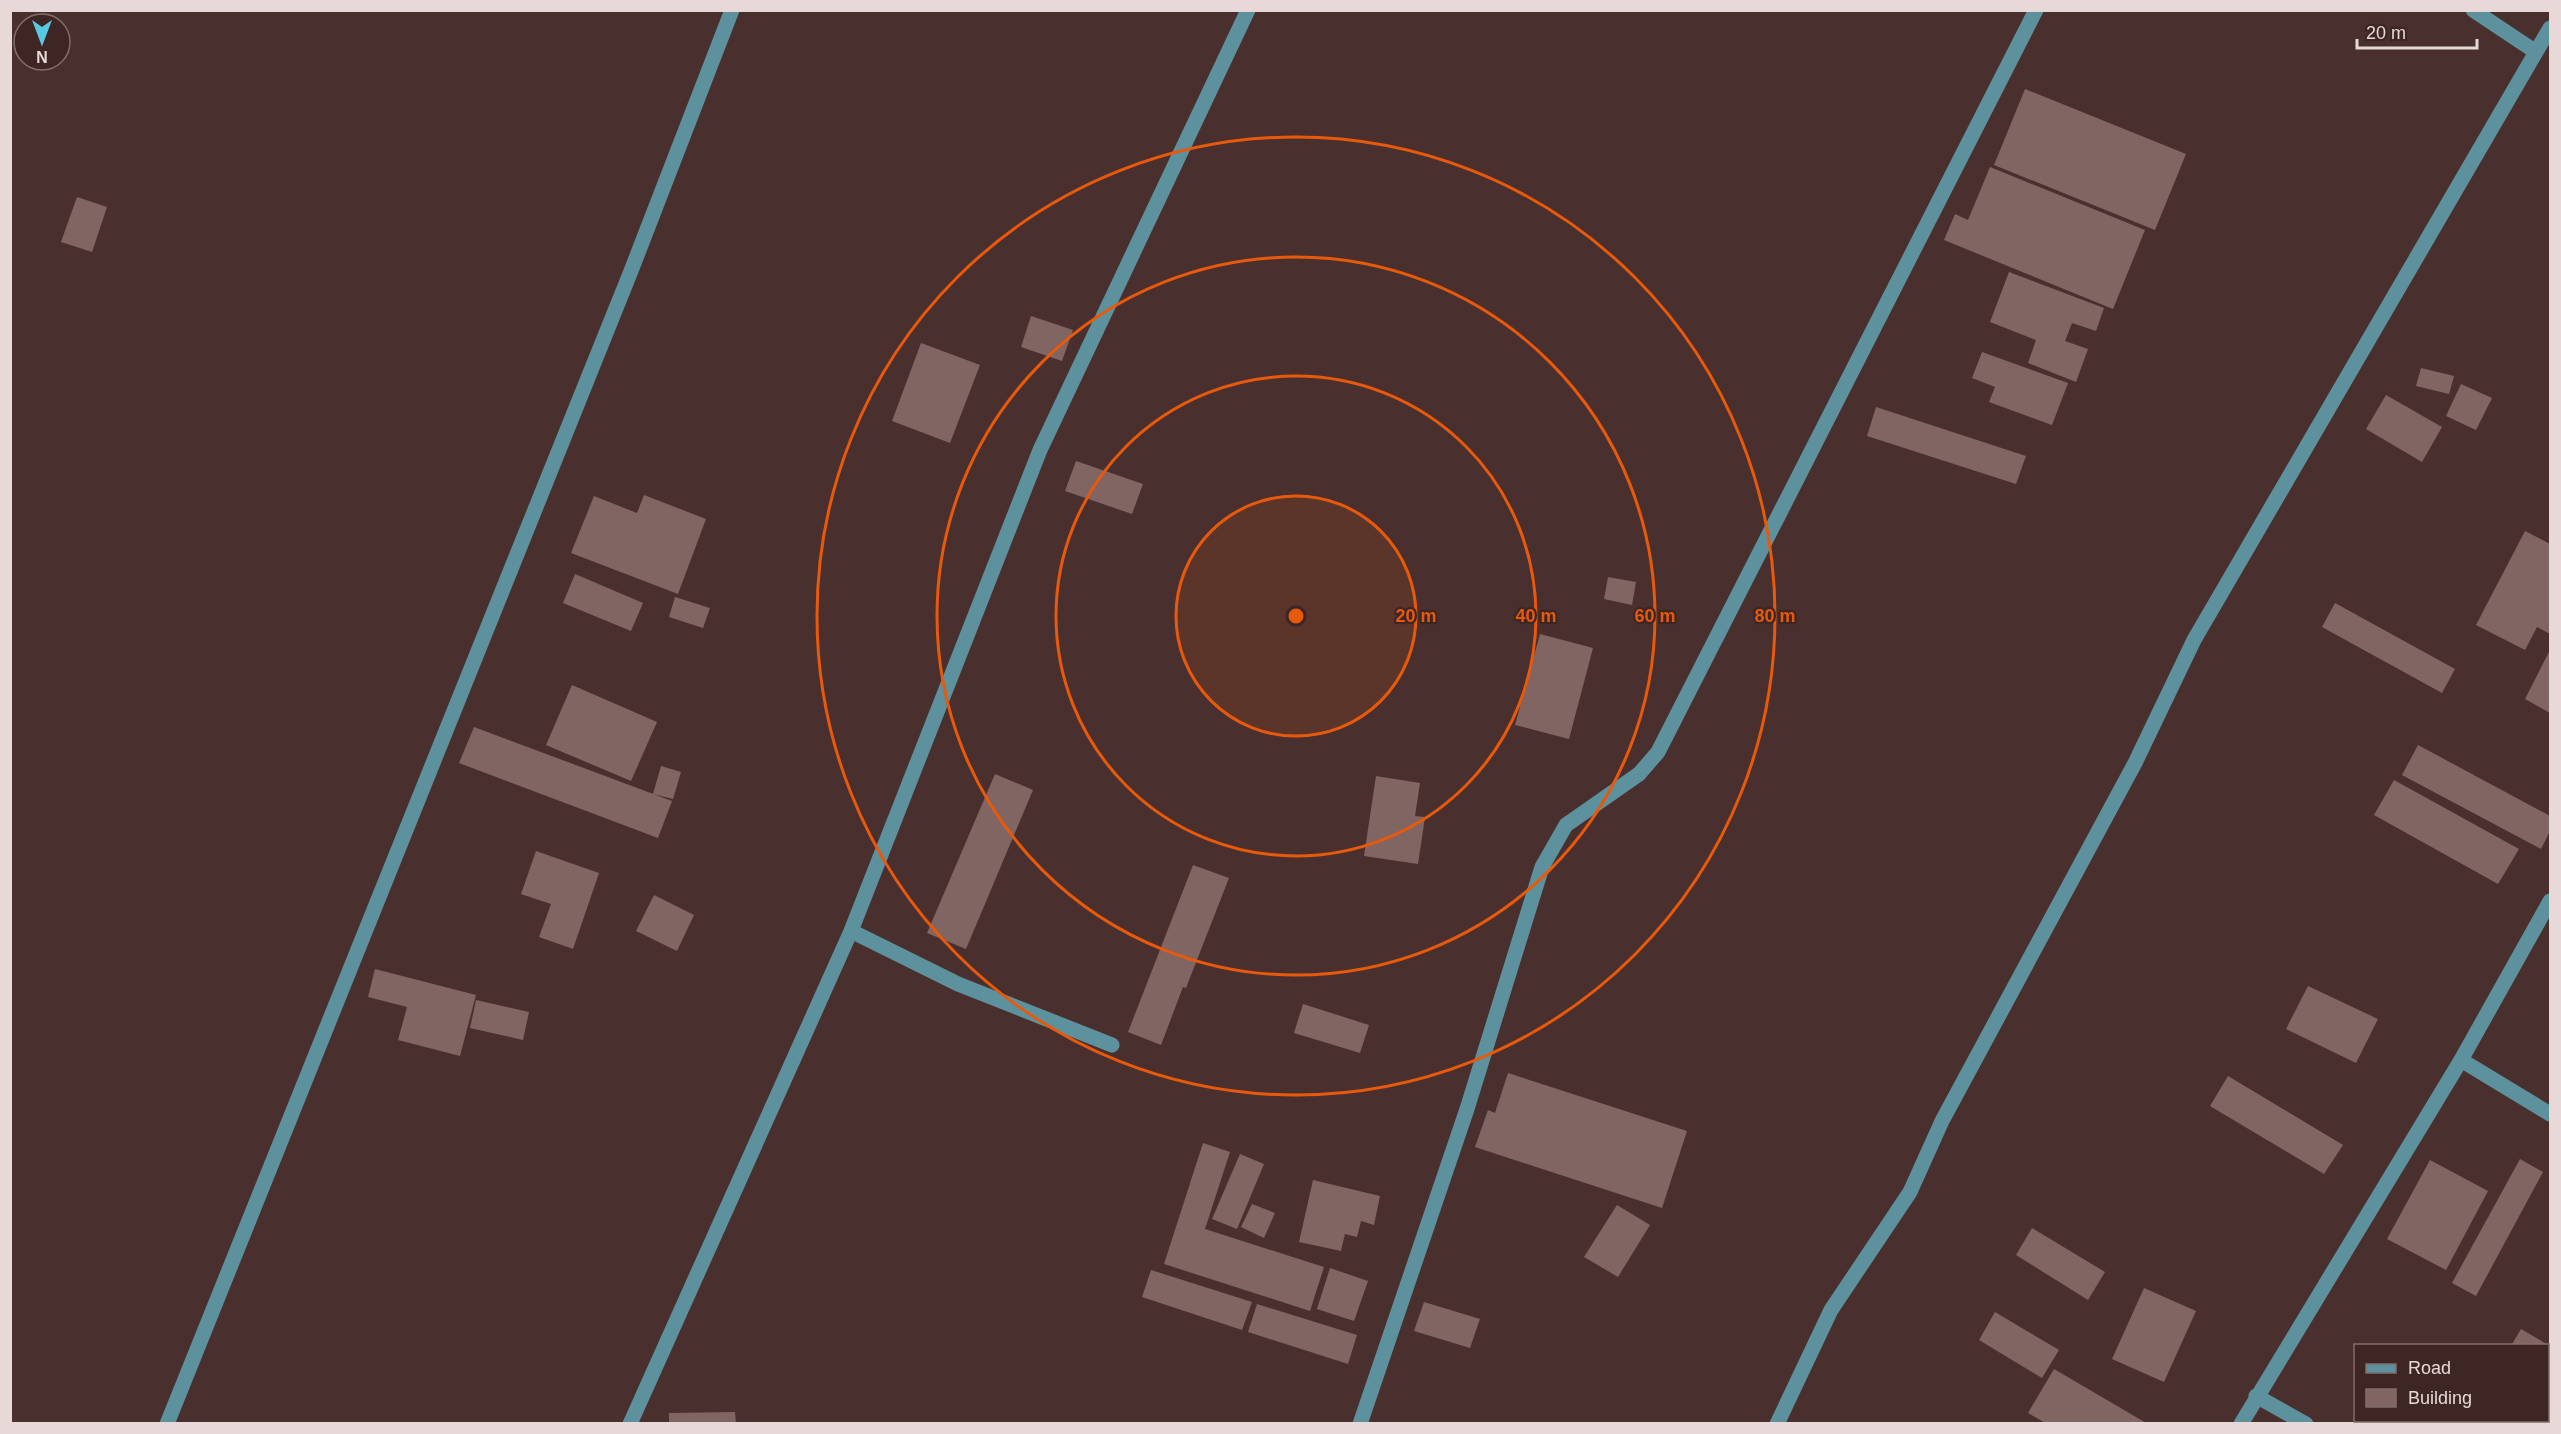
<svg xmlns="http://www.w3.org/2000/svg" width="2561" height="1434" font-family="Arial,sans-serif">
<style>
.building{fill:#806563}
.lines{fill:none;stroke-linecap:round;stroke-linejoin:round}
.minor{stroke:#5d919d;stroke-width:15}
.ring{fill:none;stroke:#e8590c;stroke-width:3}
.centre{fill:#e8590c;stroke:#3e2625;stroke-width:3}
.ring-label{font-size:18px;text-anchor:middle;font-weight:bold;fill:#e8590c;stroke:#3e2625;stroke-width:4.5;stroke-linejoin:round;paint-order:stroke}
</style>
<rect width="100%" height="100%" fill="#49302f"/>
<path class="building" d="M2025 89 2186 154 2155 230 1994 165Z
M1990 167 2145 230 2113 309 1944 240 1955 214 1968 220Z
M77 197 107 207 92 252 61 242Z
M2009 272 2104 308 2096 331 2072 323 2065 341 2088 349 2076 382 2028 363 2036 340 1990 322Z
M1031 316 1073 330 1062 361 1021 347Z
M921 343 980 365 950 443 892 421Z
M1982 352 2068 383 2052 425 1989 402 1995 387 1972 378Z
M2421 368 2454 376 2449 394 2416 386Z
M2461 384 2492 398 2476 430 2446 416Z
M2386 395 2442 427 2422 462 2366 429Z
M1876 407 2026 456 2016 484 1867 436Z
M1076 461 1143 484 1132 514 1065 491Z
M644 495 706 519 678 594 571 553 594 496 637 513Z
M2525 531 2550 544V634L2537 627 2525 650 2476 625Z
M575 574 643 603 631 631 563 603Z
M1608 577 1636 582 1632 605 1604 599Z
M675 597 710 608 703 628 669 617Z
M2335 603 2455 669 2442 693 2322 627Z
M1540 634 1593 648 1569 739 1515 725Z
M2550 650V713L2525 699Z
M572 685 657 722 631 781 546 745Z
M474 727 672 801 658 838 459 763Z
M2418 745 2550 816V831L2541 849 2402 775Z
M661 766 681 772 673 799 653 794Z
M995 774 1033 790 966 949 927 933Z
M1376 776 1420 783 1415 816 1425 817 1418 864 1364 856Z
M2394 780 2519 849 2498 884 2374 815Z
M536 851 599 873 573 949 539 937 551 904 521 894Z
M1193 865 1229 878 1186 988 1183 987 1161 1045 1128 1032Z
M654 895 694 915 677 951 636 931Z
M375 969 476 995 460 1056 398 1040 407 1007 368 997Z
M2308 986 2378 1019 2356 1063 2286 1029Z
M476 1000 529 1012 523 1040 470 1028Z
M1303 1004 1369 1025 1360 1053 1294 1033Z
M1508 1073 1687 1131 1662 1208 1475 1147 1488 1110 1495 1113Z
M2228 1076 2343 1145 2324 1174 2210 1106Z
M1203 1143 1230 1152 1205 1229 1324 1267 1310 1311 1164 1264Z
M1240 1154 1264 1164 1237 1229 1212 1219Z
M2520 1159 2543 1172 2476 1296 2452 1283Z
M2430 1160 2488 1191 2446 1270 2387 1239Z
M1313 1180 1380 1196 1374 1225 1361 1221 1357 1237 1345 1234 1341 1251 1299 1242Z
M1252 1204 1275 1213 1264 1238 1241 1227Z
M1617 1205 1650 1225 1618 1277 1584 1257Z
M2032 1228 2105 1272 2088 1300 2016 1255Z
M1330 1268 1368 1281 1354 1321 1317 1309Z
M1151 1270 1252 1302 1242 1330 1142 1297Z
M2144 1288 2196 1311 2164 1382 2112 1359Z
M1424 1302 1480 1319 1470 1348 1414 1331Z
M1257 1304 1357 1335 1348 1364 1248 1332Z
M1995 1312 2059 1350 2042 1378 1979 1340Z
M2521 1329 2550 1346V1424H2526L2527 1420H2548V1346H2511Z
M2054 1369 2148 1424H2047L2028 1413Z
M735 1412 736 1424H669V1413Z
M2459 1420H2511L2510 1424H2458Z"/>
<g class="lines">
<path class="minor" d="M2473 10 2536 52 2550 28
M851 931 958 984 1112 1045
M2461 1060 2550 1114
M2256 1396 2306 1424
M167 1424 631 271 732 10
M630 1424 851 931 1040 450 1248 10
M1360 1424 1467 1109 1542 867 1566 825 1639 774 1658 752 2036 10
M1777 1424 1831 1310 1910 1192 1942 1121 2135 763 2194 640 2536 52
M2241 1424 2461 1060 2550 901"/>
</g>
<circle cx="1296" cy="616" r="120" fill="#e8590c" fill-opacity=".12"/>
<g class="ring">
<circle cx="1296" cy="616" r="120"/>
<circle cx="1296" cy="616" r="240"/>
<circle cx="1296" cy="616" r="359"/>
<circle cx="1296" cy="616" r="479"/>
</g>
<circle cx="1296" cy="616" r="9" class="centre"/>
<g class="ring-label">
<text x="1416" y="622">20 m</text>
<text x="1536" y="622">40 m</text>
<text x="1655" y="622">60 m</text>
<text x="1775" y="622">80 m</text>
</g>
<rect width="2561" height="1434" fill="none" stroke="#e8d8d7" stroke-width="24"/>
<rect x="2354" y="1344" width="195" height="78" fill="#3e2625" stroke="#826d6c" stroke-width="1.5"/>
<rect x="2366" y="1364" width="30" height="9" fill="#5d919d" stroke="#826d6c" stroke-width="1.5"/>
<text x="2408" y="1374" font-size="18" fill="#e8d8d7">Road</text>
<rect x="2366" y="1389" width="30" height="18" fill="#806563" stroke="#826d6c" stroke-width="1.5"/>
<text x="2408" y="1404" font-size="18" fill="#e8d8d7">Building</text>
<g transform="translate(42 42) rotate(180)"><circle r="28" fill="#3e2625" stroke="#826d6c" stroke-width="1.5"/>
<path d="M0-4.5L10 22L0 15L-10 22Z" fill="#57c9e2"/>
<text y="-9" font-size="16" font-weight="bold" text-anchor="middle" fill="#e8d8d7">N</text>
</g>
<path d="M2357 39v9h120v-9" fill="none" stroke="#e8d8d7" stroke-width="3"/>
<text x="2366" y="39" font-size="18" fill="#e8d8d7" stroke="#3e2625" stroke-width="4.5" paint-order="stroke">20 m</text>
</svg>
